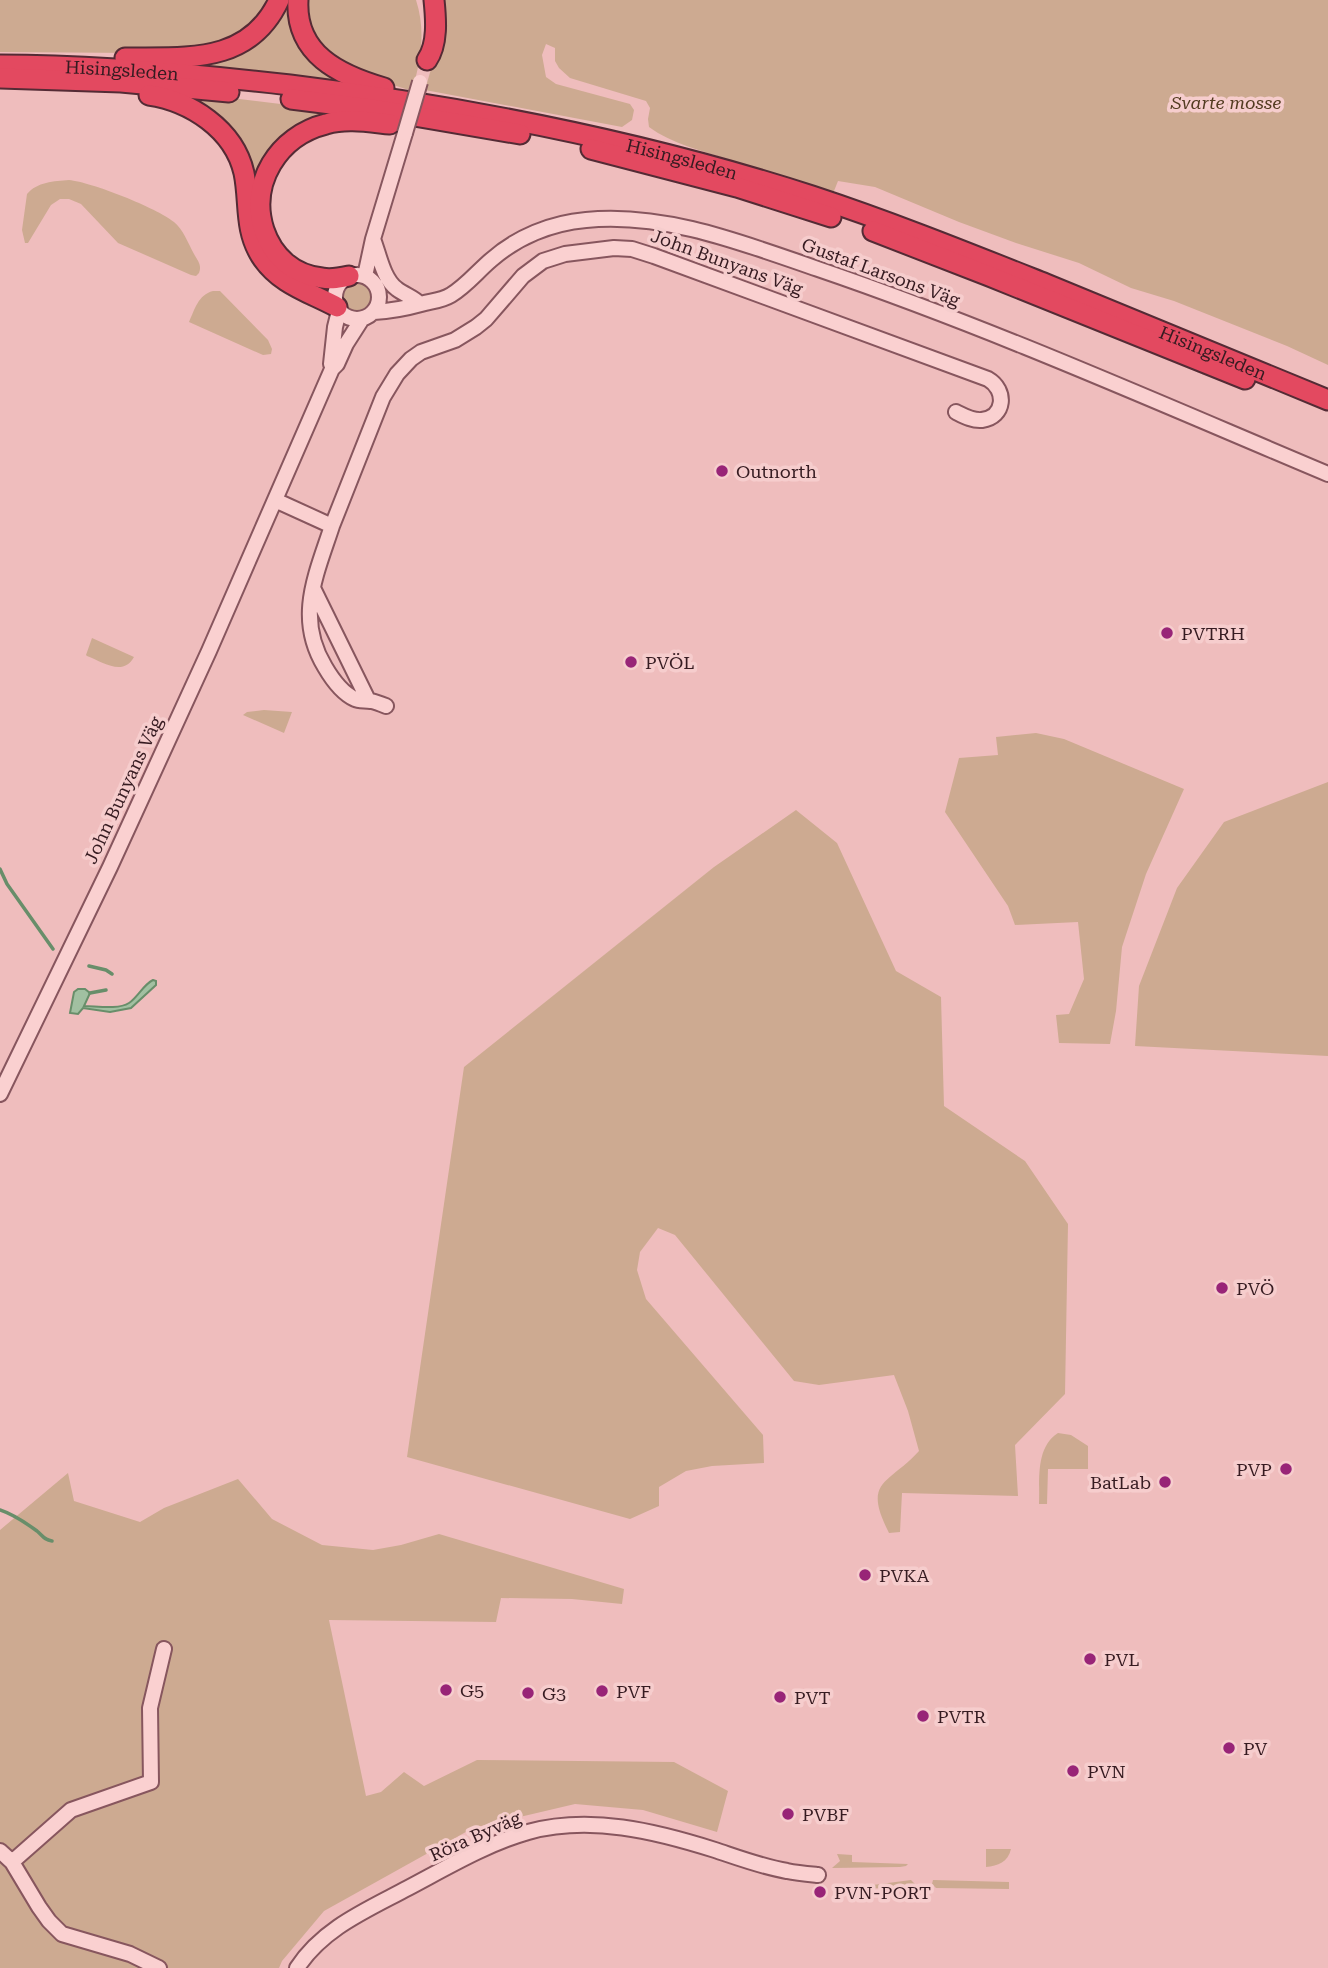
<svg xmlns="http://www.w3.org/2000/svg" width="1328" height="1968" font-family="'Roboto Serif',serif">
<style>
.green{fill:#cdaa91}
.water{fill:#a1c0a1;stroke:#688e6a;stroke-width:2}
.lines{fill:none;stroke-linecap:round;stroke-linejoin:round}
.stream{stroke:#688e6a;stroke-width:3.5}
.minor-casing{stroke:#87565e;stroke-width:18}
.highway-casing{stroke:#542b35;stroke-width:23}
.minor{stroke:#fad0d0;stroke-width:14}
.highway{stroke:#e34960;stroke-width:19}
.minor-bridge-casing{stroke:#87565e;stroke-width:18;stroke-linecap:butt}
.minor-bridge{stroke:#fad0d0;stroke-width:14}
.poi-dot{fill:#982477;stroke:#f6cdcd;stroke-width:2.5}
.labels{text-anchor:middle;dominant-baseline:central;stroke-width:7;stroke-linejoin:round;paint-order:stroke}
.street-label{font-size:18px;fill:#361b21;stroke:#f6cdcd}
.park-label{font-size:18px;font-style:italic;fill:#533c21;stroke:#f6cdcd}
.poi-label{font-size:18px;fill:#361b21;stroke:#f6cdcd;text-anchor:start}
</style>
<rect width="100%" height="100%" fill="#efbdbd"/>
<path class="green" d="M0 0H272L264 16 222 47 136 53 0 52Z
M284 0H292L293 19 360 85 153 62 220 57Z
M302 0H416C426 31 421 60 412 91L365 76 313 44Z
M441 0H1328V365L1287 346 1174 301 1131 288 1079 263 1016 243 959 222 875 187 838 181 832 196C798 184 764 171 730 160 703 151 672 144 649 127L648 119 650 108 646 101 570 78 559 68 555 61V48L546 44 542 55 546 77 556 84 630 104 634 110 632 120 622 127 425 90 439 41Z
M173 91 354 113 334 118 255 179C253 172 253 164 250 157 238 121 204 105 173 91Z
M69 180C91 182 157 208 174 222 183 229 188 243 194 254 198 261 202 265 199 273L196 276 191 275 118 243 81 204 69 199H60L51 205 28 243H25L22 230 27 194C37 182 54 181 69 180Z
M343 297a14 14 0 1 1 28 0a14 14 0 1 1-28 0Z
M213 291H220L268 340 272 349 271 354 263 355 189 322C195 309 198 295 213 291Z
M92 638 134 657C123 677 103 662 87 656L86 655Z
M264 710 292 712 284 733 243 715 247 712Z
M1036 733 1064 739 1184 789 1146 874 1122 947 1116 1011 1110 1044 1059 1043 1056 1015 1069 1014 1084 979 1078 922 1015 925 1008 906 945 812 959 758 998 755 996 737Z
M1328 782V1056L1135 1046 1139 986 1177 888 1224 822Z
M796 810 837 843 896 971 941 997 944 1106 1025 1161 1068 1224 1065 1394 1015 1445 1018 1496 902 1493 900 1532 889 1533C862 1480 888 1485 919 1451L908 1411 894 1375 819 1385 794 1381 675 1235 658 1228 640 1252 637 1270 646 1299 763 1435 764 1463 712 1466 686 1471 659 1487V1506L630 1519 407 1457 464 1067 714 867Z
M1058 1433 1071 1435 1088 1446V1469H1048L1047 1504H1039C1040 1480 1035 1448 1058 1433Z
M68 1473 74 1501 140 1522 164 1508 238 1479 272 1519 322 1545 373 1550 401 1545 439 1534 624 1589 622 1604 572 1599 501 1598 496 1622 329 1620 366 1796 381 1792 404 1772 424 1786 477 1760 674 1762 728 1791 717 1832 643 1810 575 1804 473 1828 324 1911 282 1961 279 1968H0V1530Z
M986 1849H1011C1008 1862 998 1866 986 1867Z
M837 1854 852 1855V1862L908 1864 906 1866 900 1867 832 1868 840 1861Z
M911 1880 916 1885 915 1889 864 1888 865 1886Z
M933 1880 1009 1882V1889L936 1888 932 1884Z"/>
<path class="water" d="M153 980 156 981V985L131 1008 110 1012 83 1008 78 1014 70 1013 74 992 78 989H85L90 993 84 1006C96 1006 118 1010 129 1003 138 997 143 985 153 980Z"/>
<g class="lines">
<path class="stream" d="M0 869 7 884 53 949
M89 966 106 970 112 974
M90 993 106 990
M0 1510C12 1514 26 1523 37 1531 43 1536 44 1540 52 1541"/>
<defs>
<path id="minor" d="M373 239C379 254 383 279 397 289 405 295 413 297 420 304
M335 297a22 22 0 1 1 44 0a22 22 0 1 1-44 0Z
M365 276 373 239 405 133
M374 312C392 311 403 309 421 304 431 301 441 301 451 295 466 286 477 272 491 260 517 237 551 223 586 220 665 212 745 244 818 269 991 328 1159 403 1328 474
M331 364 335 327 339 311
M275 500 332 526C316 575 295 618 325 667 332 679 342 693 355 699 359 701 365 700 371 701 376 702 381 704 386 706
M332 526 383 397 397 374 411 359 421 352 455 340 476 327 486 319 523 276 543 261 565 254 614 248 632 249 654 256 988 379C1007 390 1005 417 982 420 973 421 964 416 956 412
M313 588 368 700
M0 1094 110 867 209 651 332 369 337 364 346 344 362 319
M0 1851 12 1862
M159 1968 130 1954 62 1934 49 1921 39 1907 12 1862 71 1810 151 1782 150 1708 164 1649
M297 1968C323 1928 367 1910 408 1888 446 1868 486 1844 528 1832 590 1815 655 1831 715 1850 739 1858 763 1867 787 1871 797 1873 808 1874 818 1875"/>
<g id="highway">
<path d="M298 0C295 54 339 75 384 88"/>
<path d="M125 58C186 57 249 65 279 0"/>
<path d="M427 60C438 44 436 19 434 0"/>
<path id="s1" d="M0 65C97 65 194 74 290 85 468 107 642 141 812 196 891 222 968 253 1046 284 1140 322 1234 361 1328 400"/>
<path d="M0 78 121 82 229 92"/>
<path d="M149 95C190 101 234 129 244 173 250 202 244 229 261 256 279 284 309 292 337 307"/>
<path d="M291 99 379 110 520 134"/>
<path d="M591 149 737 187 831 217"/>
<path d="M873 231 989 276 1245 379"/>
<path d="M349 276C340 278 331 280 322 278 294 275 273 257 264 230 249 183 278 136 326 124 346 118 369 122 390 124"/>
</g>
</defs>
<use href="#minor" class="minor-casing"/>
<use href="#highway" class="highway-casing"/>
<use href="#minor" class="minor"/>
<use href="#highway" class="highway"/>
<defs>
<path id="minor-bridge" d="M405 133 420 82"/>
</defs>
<use href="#minor-bridge" class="minor-bridge-casing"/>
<use href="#minor-bridge" class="minor-bridge"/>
</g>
<g class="poi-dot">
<circle cx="722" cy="471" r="7"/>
<circle cx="1167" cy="633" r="7"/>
<circle cx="631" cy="662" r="7"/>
<circle cx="1222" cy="1288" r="7"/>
<circle cx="1286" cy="1469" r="7"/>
<circle cx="1165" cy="1482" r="7"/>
<circle cx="865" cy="1575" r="7"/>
<circle cx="1090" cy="1659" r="7"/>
<circle cx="446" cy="1690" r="7"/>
<circle cx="602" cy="1691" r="7"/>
<circle cx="528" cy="1693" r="7"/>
<circle cx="780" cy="1697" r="7"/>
<circle cx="923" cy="1716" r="7"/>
<circle cx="1229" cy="1748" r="7"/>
<circle cx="1073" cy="1771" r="7"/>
<circle cx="788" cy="1814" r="7"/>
<circle cx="820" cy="1892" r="7"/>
</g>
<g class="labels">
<g class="street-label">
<text stroke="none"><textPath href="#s1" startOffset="122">Hisingsleden</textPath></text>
<text stroke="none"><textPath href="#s1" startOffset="690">Hisingsleden</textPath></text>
<text transform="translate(727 262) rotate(20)">John Bunyans Väg</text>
<text transform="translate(881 272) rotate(20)">Gustaf Larsons Väg</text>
<text stroke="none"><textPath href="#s1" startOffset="1256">Hisingsleden</textPath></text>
<text transform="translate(123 790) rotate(-65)">John Bunyans Väg</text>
<text transform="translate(475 1836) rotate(-24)">Röra Byväg</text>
</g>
<g class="park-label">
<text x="1226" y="102">Svarte mosse</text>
</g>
<g class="poi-label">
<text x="736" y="471">Outnorth</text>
<text x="1181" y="633">PVTRH</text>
<text x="645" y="662">PVÖL</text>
<text x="1236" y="1288">PVÖ</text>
<text x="1272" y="1469" text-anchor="end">PVP</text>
<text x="1151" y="1482" text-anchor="end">BatLab</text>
<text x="879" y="1575">PVKA</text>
<text x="1104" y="1659">PVL</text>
<text x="460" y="1690">G5</text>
<text x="616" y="1691">PVF</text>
<text x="542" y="1693">G3</text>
<text x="794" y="1697">PVT</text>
<text x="937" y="1716">PVTR</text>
<text x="1243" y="1748">PV</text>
<text x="1087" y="1771">PVN</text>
<text x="802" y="1814">PVBF</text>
<text x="834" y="1892">PVN-PORT</text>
</g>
</g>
</svg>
